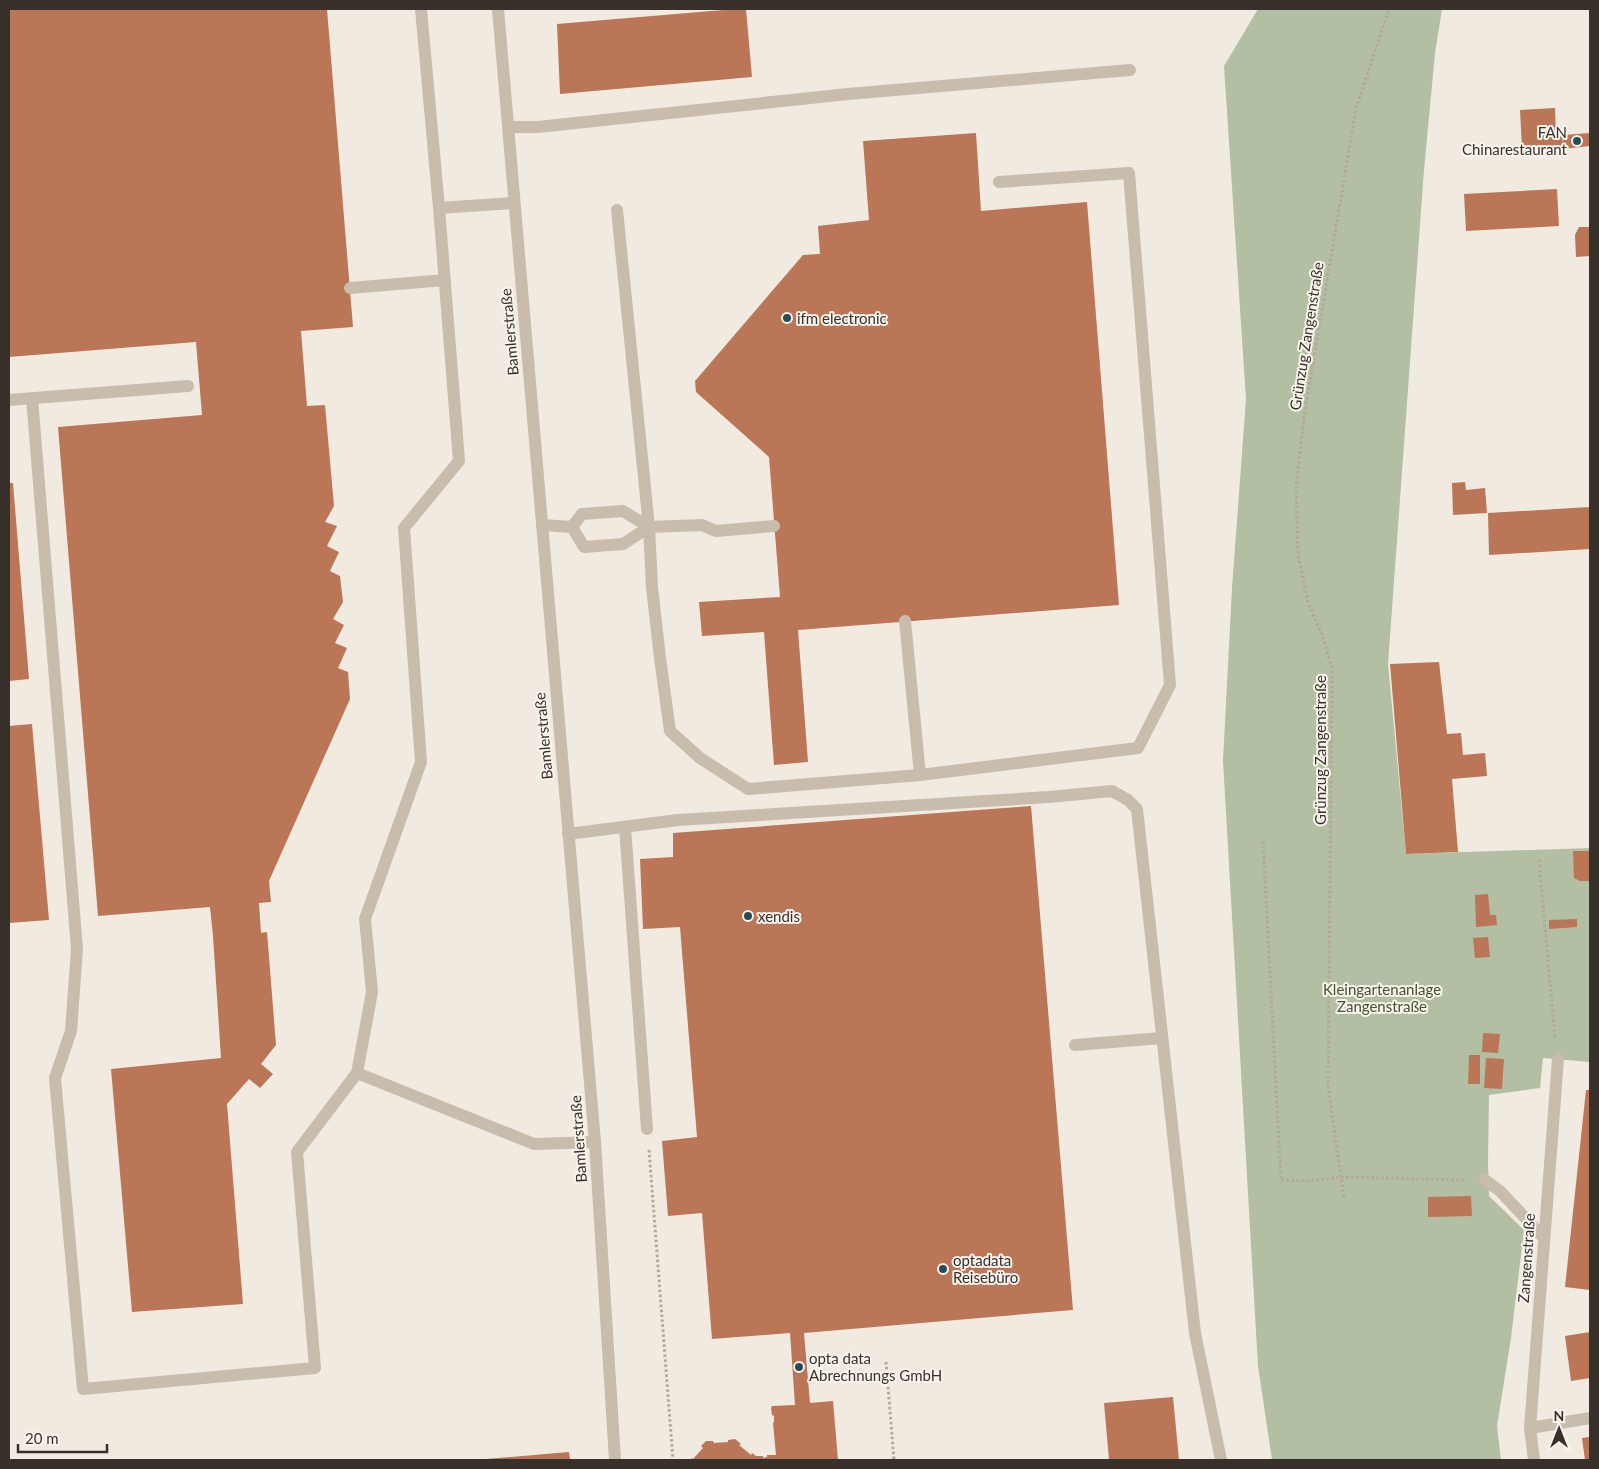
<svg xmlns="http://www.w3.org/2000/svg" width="1599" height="1469" font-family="Lato,sans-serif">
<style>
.green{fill:#b2bfa2}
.building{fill:#ba7656}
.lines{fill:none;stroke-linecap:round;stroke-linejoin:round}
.path{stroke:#b4a698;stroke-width:3;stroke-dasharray:2.5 2.5;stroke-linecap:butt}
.service{stroke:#c8bcad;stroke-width:12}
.minor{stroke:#c8bcad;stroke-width:12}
.poi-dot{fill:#254d55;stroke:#f9f4ed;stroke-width:2}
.labels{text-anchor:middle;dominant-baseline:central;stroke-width:4;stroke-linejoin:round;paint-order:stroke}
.poi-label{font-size:15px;fill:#37302b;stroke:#f9f4ed;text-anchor:start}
.street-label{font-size:15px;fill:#37302b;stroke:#f9f4ed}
.park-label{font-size:15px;fill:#445331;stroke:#f9f4ed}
</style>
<rect width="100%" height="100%" fill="#f1eae1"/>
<path class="green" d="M1258 9H1442L1435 53 1424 170 1388 664 1406 854 1590 848V1062L1543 1058 1540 1088 1489 1095 1488 1162 1489 1196 1524 1230 1511 1338 1497 1426 1501 1460H1272L1258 1366 1223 761 1232 588 1246 399 1224 66Z"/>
<path class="building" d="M9 9H327L353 327 301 331 307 406 325 405 334 506 325 522 337 526 327 546 339 552 330 571 340 576 343 602 333 619 344 625 335 643 347 648 338 668 348 672 350 699 269 881 271 902 259 903 261 933 267 932 276 1045 261 1064 273 1074 260 1088 249 1079 227 1104 243 1304 132 1312 111 1069 221 1058 213 936 210 907 98 916 58 427 202 415 196 342 9 357Z
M735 9H746L752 77 560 94 557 24Z
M1555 108 1556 136 1562 135V144L1563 135 1590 133V146L1563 149H1522L1520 110Z
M976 133 981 211 1087 202 1119 605 798 630 808 762 774 765 764 632 702 636 699 602 780 597 769 457 696 392 695 381 803 255 820 254 818 226 869 220 863 141Z
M1557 189 1559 226 1466 231 1464 194Z
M1579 227H1590V256L1576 257 1575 235Z
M1465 482 1466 490 1485 488 1487 513 1453 515 1452 483Z
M9 483H13L29 679 9 681Z
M1590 507V549L1489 555 1488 513Z
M1439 662 1447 734 1461 733 1463 755 1485 753 1487 776 1452 779 1458 852 1406 854 1390 664Z
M32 724 49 920 9 923V726Z
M1031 806 1073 1310 804 1333 810 1403 833 1401 838 1460H690L692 1458 693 1459 703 1448 701 1446 706 1441H713L714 1443 728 1442V1440L735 1439 741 1444 739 1445 751 1455 752 1453 756 1456H763V1458L767 1457V1455H776L773 1423 774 1422V1416L772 1415 771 1408 772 1406 795 1405 790 1333 712 1339 702 1213 668 1216 662 1141 697 1137 680 927 643 929 640 859 673 857V833Z
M1573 851H1590V881H1580L1574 878Z
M1488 894 1490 915H1496L1497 925 1476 927 1475 895Z
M1577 919V927L1549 929V920Z
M1488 937 1490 957 1475 958 1473 938Z
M1483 1033 1500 1034 1498 1053 1482 1052Z
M1469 1055H1480V1084H1468Z
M1486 1058 1504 1059 1502 1089 1484 1088Z
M1586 1090H1590V1290L1565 1287Z
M1471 1196 1472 1216 1428 1217V1197Z
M1590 1332V1378L1571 1381 1565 1336Z
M1173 1397 1179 1460H1109L1104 1403Z
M1590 1437V1460H1585L1582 1438Z
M569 1452 570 1460H486V1459Z"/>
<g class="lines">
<path class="path" d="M1263 841 1281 1180 1307 1181 1341 1177 1465 1180
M1539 860 1555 1039
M649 1150 673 1460
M1344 1197 1328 1086 1332 669 1323 637 1308 603 1298 553 1296 486 1305 411 1356 108 1389 9
M886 1362 894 1460"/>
<path class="service" d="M508 127H538L848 94 1130 70
M439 208 514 203
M617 210 649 527 652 587 660 658 670 731 700 758 748 789 920 775 1138 748 1170 685 1129 173 999 182
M350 288 445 280
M32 398 77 949 71 1031 55 1078 83 1389 315 1368 297 1152 357 1073 534 1144 595 1142
M9 400 188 386
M542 525 572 527 582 514 623 511 649 527
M572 527 584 547 623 544 649 527 702 525 716 531 774 526
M905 621 920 775
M625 827 647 1129
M568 834 678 820 1049 797 1112 791 1128 800 1137 809 1195 1333 1221 1460
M1075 1045 1162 1038
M357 1073 372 992 365 919 421 762 404 528 459 461 439 208 421 9
M1485 1180 1500 1191 1543 1237"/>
<path class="minor" d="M498 9 595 1142 615 1460
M1530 1428 1590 1418
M1534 1460 1530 1428 1558 1059"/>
</g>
<g class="poi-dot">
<circle cx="1577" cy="141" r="5"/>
<circle cx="787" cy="318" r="5"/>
<circle cx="748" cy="916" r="5"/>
<circle cx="943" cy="1269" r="5"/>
<circle cx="799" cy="1367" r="5"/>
</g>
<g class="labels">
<g class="poi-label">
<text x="1567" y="132" text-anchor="end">FAN<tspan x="1567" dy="17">Chinarestaurant</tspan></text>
<text x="797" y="318">ifm electronic</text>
<text x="758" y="916">xendis</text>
<text x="953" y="1260">optadata<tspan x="953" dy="17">Reisebüro</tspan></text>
<text x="809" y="1358">opta data<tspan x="809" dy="17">Abrechnungs GmbH</tspan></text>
</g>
<g class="street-label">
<text transform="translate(509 332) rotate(-95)">Bamlerstraße</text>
<text transform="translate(1306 336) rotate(-81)">Grünzug Zangenstraße</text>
<text transform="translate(543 736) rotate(-95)">Bamlerstraße</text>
<text transform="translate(1320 750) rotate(-90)">Grünzug Zangenstraße</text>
<text transform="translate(578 1139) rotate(-94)">Bamlerstraße</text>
<text transform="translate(1526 1258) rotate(-86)">Zangenstraße</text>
</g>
<g class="park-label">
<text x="1382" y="989">Kleingartenanlage<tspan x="1382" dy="17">Zangenstraße</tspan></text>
</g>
</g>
<rect width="1599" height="1469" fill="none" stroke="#37302b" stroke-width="20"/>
<g transform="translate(1559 1429)" stroke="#f9f4ed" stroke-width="4" paint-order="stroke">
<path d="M0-4L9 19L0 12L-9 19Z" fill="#37302b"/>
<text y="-8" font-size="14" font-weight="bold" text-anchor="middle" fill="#37302b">N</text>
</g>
<path d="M18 1444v8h89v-8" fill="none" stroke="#37302b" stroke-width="2.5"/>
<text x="25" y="1444" font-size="15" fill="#37302b" stroke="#f9f4ed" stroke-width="4" paint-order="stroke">20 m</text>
</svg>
